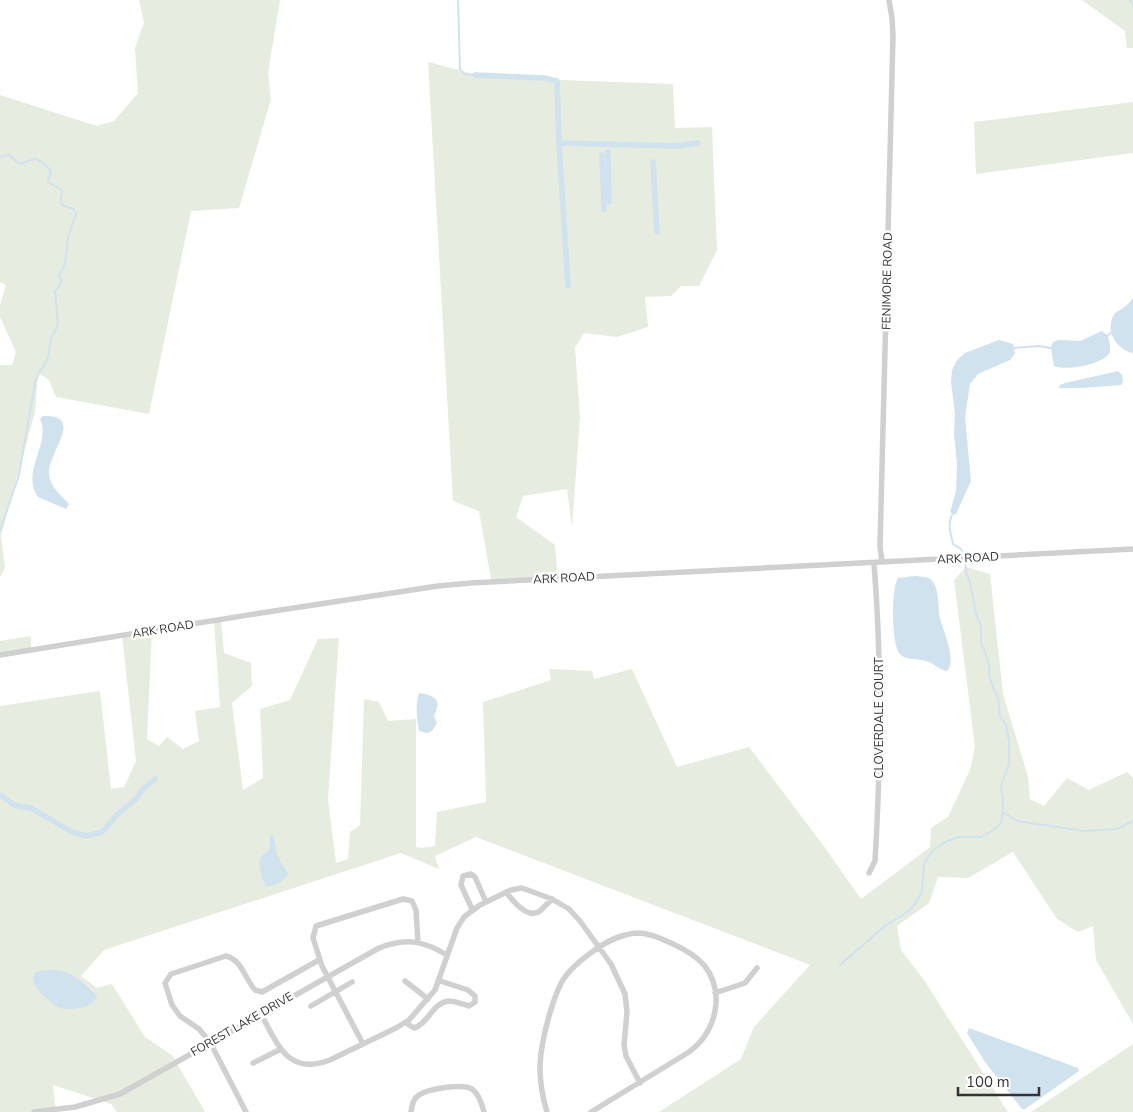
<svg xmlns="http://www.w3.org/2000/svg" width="1133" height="1112" font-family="'Nunito Sans',sans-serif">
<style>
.green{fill:#e6ecdf}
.water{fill:#cfe2ee}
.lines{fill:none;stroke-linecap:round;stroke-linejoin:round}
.stream{stroke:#cfe2ee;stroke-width:2}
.canal{stroke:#cfe2ee;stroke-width:5.5}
.street{stroke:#d0d0d0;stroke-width:5.5}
.labels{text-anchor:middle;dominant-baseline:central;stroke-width:5;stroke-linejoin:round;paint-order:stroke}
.street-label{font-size:12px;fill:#333;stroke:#fff}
</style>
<rect width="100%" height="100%" fill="#fff"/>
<path class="green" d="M139 0H280L268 73 271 99 239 208 191 211 149 414 56 397 49 380 38 373 35 412 1 535 5 568 0 577V365H12L16 352 0 317V305L6 285 0 282V95L97 126 114 121 138 93 135 48 144 23Z
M1082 0H1133V48H1127L1125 31Z
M428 62 474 74 560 80 673 84 675 128 712 127 717 250 699 286H681L671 296 645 297 648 327 617 337 584 333 575 348 580 417 572 528 567 489 523 496 516 517 555 545 558 580 492 584 479 511 453 501Z
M1133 102V153L976 174 974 122Z
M966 567 990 574 1003 694 1028 777 1030 799 1044 806 1067 778 1089 790 1127 772 1133 778V1024L1096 960 1093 926 1078 932 1057 919 1013 852 968 878 938 877 929 903 897 926 901 950 924 980 1008 1112H659L741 1059 754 1027 810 965 476 837 435 856 439 869 401 853 104 950 81 976 97 988 112 984 145 1037 172 1055 205 1112H117L111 1104 53 1085 56 1112H0V706L100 691 111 789 124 787 136 761 122 635 152 631 147 739 159 746 167 737 183 749 199 741 195 711 220 707 214 621 221 620 224 653 251 663 252 686 232 703 243 790 263 778 260 709 290 700 318 639 339 638 328 799 336 863 348 859 350 832 360 825 364 699 379 702 388 721 416 719V847L422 848 435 846 437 812 486 802 483 702 551 680 549 669 592 671 594 679 632 669 677 767 749 747 823 845 861 899 930 847 931 828 948 817 970 770 975 747 954 580Z
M31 636V650L0 655V641Z
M1133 1044V1112H1031Z"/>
<path class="water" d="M1133 298V353C1115 349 1104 329 1115 313L1126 306Z
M1102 331 1108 336C1109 340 1111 347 1110 352 1104 365 1065 371 1054 366L1051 348 1053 342 1059 340 1080 341Z
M999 340 1013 344 1015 353 1010 360 978 374 970 384 965 417 971 481 956 514 954 515 950 512 956 491 957 464 954 434 955 414 951 382 952 370 957 360 965 353Z
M1118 371 1122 375 1123 382 1121 385 1081 388H1059L1060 385 1065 383Z
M43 416C87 414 46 454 49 475 51 488 61 495 69 504L66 509 38 497C20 471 52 443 40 419Z
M915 576C921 577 930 576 933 582 939 590 938 604 939 613 941 628 958 659 947 671 939 670 934 663 926 661 918 658 906 661 900 654 891 645 891 588 898 578Z
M419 693C427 694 441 697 437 708 436 711 435 713 434 716L437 723 432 731 427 733 419 731C417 720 415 704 419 693Z
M272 835 274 838 277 855 288 874C284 881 274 887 266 886 262 879 257 865 261 857 263 854 268 851 270 848V836Z
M54 970C71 970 86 985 97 996 95 1008 70 1011 60 1008 52 1005 26 983 35 973 39 970 49 970 54 970Z
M969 1028 1078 1068 1079 1071 1025 1109H1022L985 1062 967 1033Z"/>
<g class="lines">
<path class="stream" d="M458 0 460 69 464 74 475 75
M1130 0 1133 5
M0 157 9 155C13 157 15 161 19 163 26 165 29 159 35 159 41 160 49 168 51 172L48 182 62 190C60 204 59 206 74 209L76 214 68 237 65 265 59 275 62 281 55 292 58 324 51 339 48 358 39 373 35 383 19 475 0 531
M1105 337 1114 331
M1014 348 1039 346 1051 348
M952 515C947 526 951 533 953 544L961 549 963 553
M1003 812 1017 821 1084 831 1117 829 1133 821
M840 965 885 926 910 910 915 904 922 892 924 864 932 851 947 841 959 837H981L995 829 1000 824 1002 819 1003 802 1001 786 1009 764V740L1006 725 1000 717 998 698 990 679 989 664 981 642V626L976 614 970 582 967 576 965 562"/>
<path class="canal" d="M475 75 545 78 557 81 559 143 568 286
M559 143 677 146 698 143
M608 152 609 202
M602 155 604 210
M653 162 657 232
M0 795 16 806 31 808 72 832 86 836 102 832 117 815 137 798 142 790 155 779"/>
<path class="street" d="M882 562 880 546 893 36 892 18 889 0
M0 655 261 613 438 586 471 583 1133 549
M869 873 875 861C881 761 882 662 874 563
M506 892C512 900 528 920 540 911 544 907 548 903 552 899
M472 909 461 885 463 876 471 874 475 877 486 902
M405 981 428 999
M715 993 745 983 757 968
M311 1006 352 982
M261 1014C278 1045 288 1076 330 1060L396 1028 409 1020 435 990 457 928 464 917 480 905 511 890 522 888 552 899 569 909 580 921 611 964 625 994 627 1012 624 1045 626 1056 640 1083
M406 1023 414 1028C428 1024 433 1002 449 1001 455 1001 462 1004 469 1006L475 1002V996L468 990 440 981
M363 1044 322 966 313 938 316 926 403 899 412 901 416 910 418 942
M253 1063 281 1049
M34 1112 75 1107 120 1094 379 948C406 938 422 940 447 955
M246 1112 210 1042 199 1029 180 1016 172 1005 165 983 171 974 226 956C242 960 245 979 255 990L262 992 319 960
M411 1112C412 1105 413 1099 419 1095 427 1089 463 1083 472 1089 479 1094 482 1104 484 1112
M547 1112C536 1075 539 1052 549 1016 559 982 564 972 592 952 606 942 620 934 637 933 650 933 662 939 673 944 684 949 696 956 704 965 726 993 716 1032 689 1052L591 1112"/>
</g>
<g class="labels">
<g class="street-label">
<text transform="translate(887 281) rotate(-89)">FENIMORE ROAD</text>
<text transform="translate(968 558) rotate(-3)">ARK ROAD</text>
<text transform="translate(564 578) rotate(-3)">ARK ROAD</text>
<text transform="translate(163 629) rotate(-9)">ARK ROAD</text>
<text transform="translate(879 718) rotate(-90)">CLOVERDALE COURT</text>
<text transform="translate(242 1024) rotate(-30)">FOREST LAKE DRIVE</text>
</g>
</g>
<path d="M958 1087v8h81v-8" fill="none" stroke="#333333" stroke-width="2.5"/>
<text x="966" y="1087" font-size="15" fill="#333333" stroke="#ffffff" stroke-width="4" paint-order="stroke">100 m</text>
</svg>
